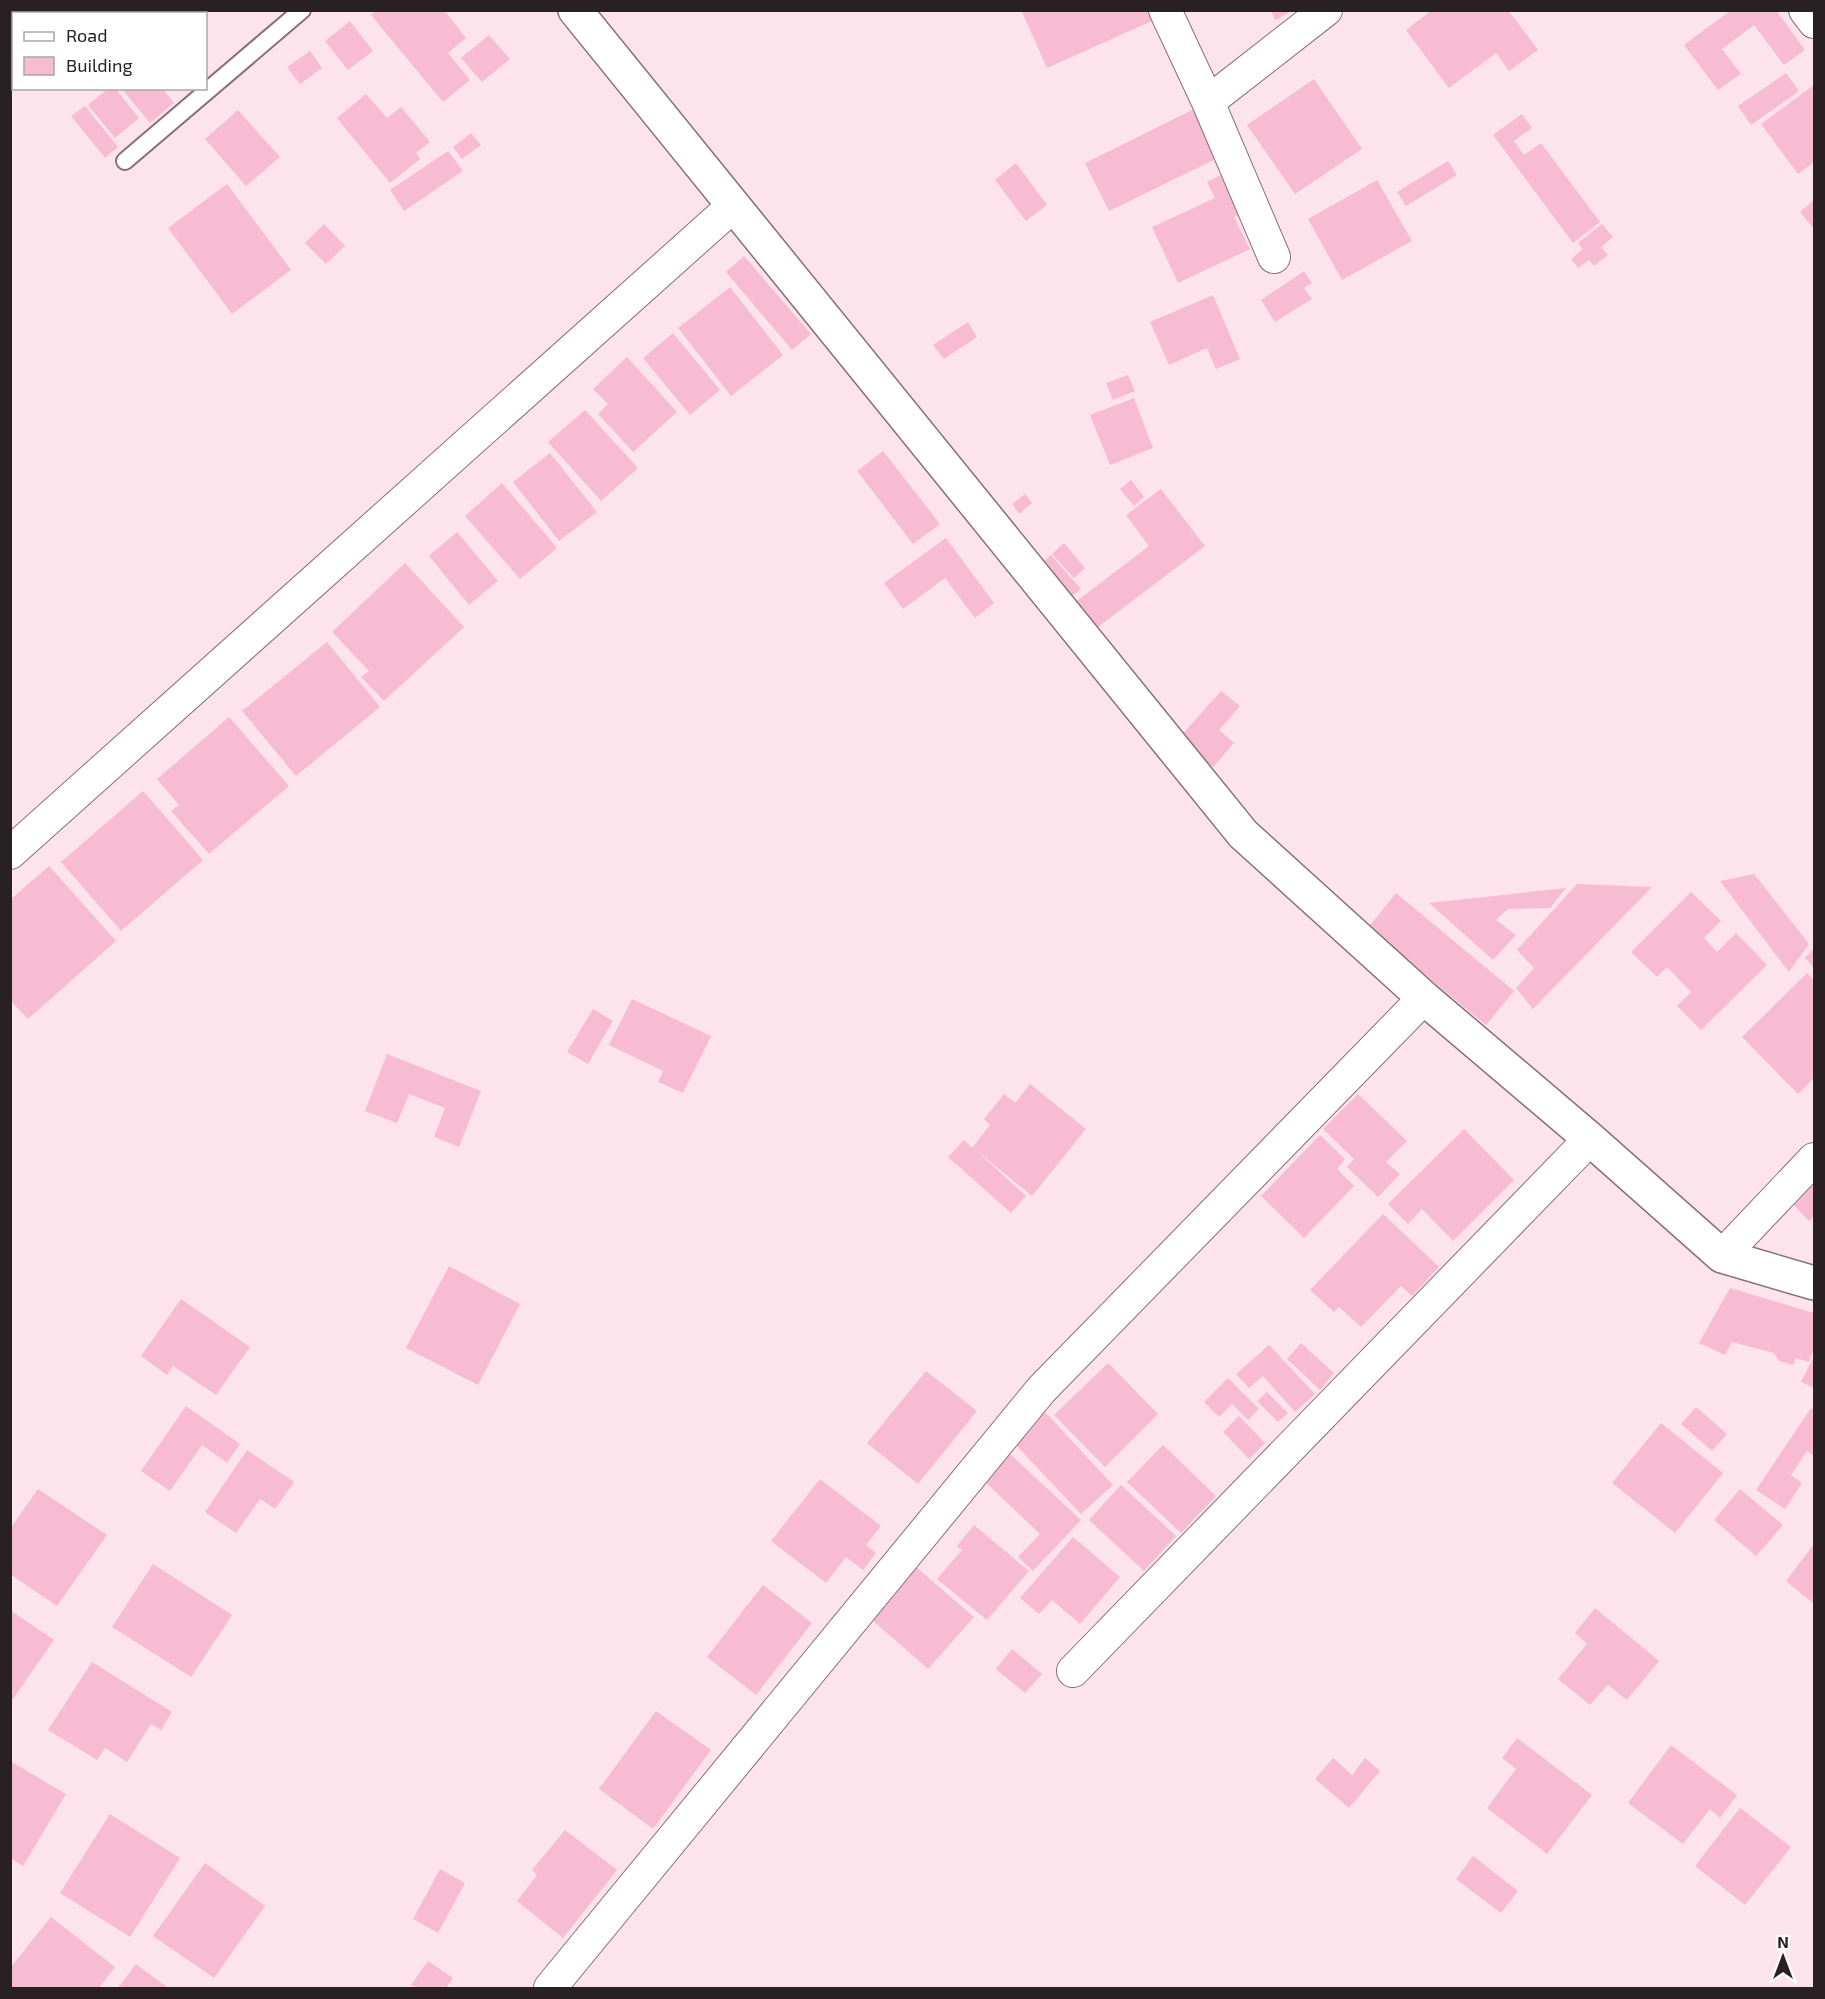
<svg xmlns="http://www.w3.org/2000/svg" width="1825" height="1999" font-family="'Exo 2',sans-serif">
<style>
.building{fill:#f8bcd2}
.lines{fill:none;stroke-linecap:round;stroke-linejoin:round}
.service-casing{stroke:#877078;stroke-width:20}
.minor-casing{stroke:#877078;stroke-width:34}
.tertiary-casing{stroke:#877078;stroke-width:36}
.service{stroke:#fff;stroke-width:16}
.minor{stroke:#fff;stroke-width:32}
.tertiary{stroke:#fff;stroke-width:33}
</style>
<rect width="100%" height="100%" fill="#fde3ec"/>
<path class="building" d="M97 10H145L141 14H99Z
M376 10H444L466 38 448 53 470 80 443 102 371 15Z
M1025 10H1150L1154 20 1047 68 1022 12Z
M1271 10H1294L1275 20Z
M1432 10H1508L1538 50 1509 71 1496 53 1449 88 1406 30Z
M1731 10H1776L1805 50 1784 65 1754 25 1722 49 1741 74 1718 90 1684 45Z
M350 21 373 51 348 70 325 41Z
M489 35 510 59 482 82 461 58Z
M310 51 322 68 300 84 287 67Z
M1786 73 1799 91 1751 125 1738 106Z
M1314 79 1362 149 1295 194 1247 125Z
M1814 85V162L1798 174 1761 124Z
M109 88H115L139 118 115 138 88 105Z
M121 88H162L174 103 150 123Z
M366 94 387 118 401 107 430 142 416 153 420 159 390 183 337 118Z
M85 106 118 147 105 158 71 116Z
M1196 108 1220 157 1109 211 1085 163Z
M238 110 280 157 246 186 205 139Z
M1522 114 1532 128 1514 141 1524 155 1541 143 1600 222 1573 243 1493 135Z
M471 133 481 145 462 159 453 147Z
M448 151 463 171 404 211 390 190Z
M1448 161 1457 175 1406 206 1397 192Z
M1016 163 1047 205 1026 221 995 180Z
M1225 173 1244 212 1234 217 1250 249 1178 283 1152 227 1215 198 1207 182Z
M1377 180 1412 241 1342 280 1308 219Z
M227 184 291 270 232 314 168 228Z
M1814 200V229L1800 212Z
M324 224 345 246 326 264 305 243Z
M1602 224 1613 237 1601 247 1608 255 1594 266 1589 260 1578 268 1571 259 1583 249 1578 243Z
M744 256 811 334 792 350 726 272Z
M1304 271 1312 283 1304 288 1312 299 1275 322 1261 300Z
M730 287 783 355 731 396 678 328Z
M1213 295 1240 359 1216 369 1207 348 1169 365 1150 322Z
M968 322 977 337 944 359 933 345Z
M673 333 720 390 690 415 643 358Z
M627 357 677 412 633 452 598 414 608 404 593 389Z
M1128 375 1135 391 1113 400 1106 383Z
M1134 398 1153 448 1110 465 1090 415Z
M585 410 638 468 601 501 548 442Z
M883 451 940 524 913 544 857 471Z
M550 453 597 512 559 541 513 482Z
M1131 480 1144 497 1134 506 1120 489Z
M502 483 557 548 520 579 465 516Z
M1161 489 1205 546 1094 630 1074 603 1149 546 1126 515Z
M1025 494 1032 503 1019 514 1012 504Z
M457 532 498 581 469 605 429 556Z
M946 538 994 603 975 618 945 578 903 609 884 583Z
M1064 543 1085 568 1074 578 1052 554Z
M1051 555 1081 589 1070 598 1040 564Z
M405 563 464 627 384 701 361 677 369 671 332 632Z
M327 642 380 707 296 776 242 711Z
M1221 691 1240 706 1219 730 1234 743 1213 767 1179 738Z
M229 717 289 786 209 854 171 811 179 805 157 779Z
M143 791 203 860 121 931 61 862Z
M49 866 116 941 28 1019 10 1000V900Z
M1754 874 1809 944 1789 972 1720 881Z
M1577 884 1652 887 1533 1009 1516 988 1534 968 1517 950Z
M1566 888 1550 908 1508 909 1496 920 1516 935 1493 960 1429 903Z
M1691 892 1721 921 1704 938 1717 952 1736 933 1767 965 1701 1030 1677 1006 1691 992 1667 967 1657 977 1631 952Z
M1396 893 1514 991 1486 1025 1368 928Z
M1814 948V968L1805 958Z
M1807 973 1814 981V1078L1798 1094 1742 1037Z
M632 999 711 1036 683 1093 658 1082 663 1071 609 1045Z
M593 1009 613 1021 588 1064 567 1052Z
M387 1054 481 1091 459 1147 434 1137 445 1108 409 1094 397 1123 365 1111Z
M1030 1084 1086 1129 1032 1196 977 1151 1026 1196 1011 1213 948 1157 964 1140 972 1148 990 1125 984 1119 1004 1094 1015 1103Z
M1358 1094 1407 1141 1386 1162 1400 1174 1378 1197 1347 1167 1354 1159 1323 1129Z
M1464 1129 1514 1180 1453 1241 1422 1209 1408 1224 1388 1204Z
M1320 1135 1345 1159 1337 1169 1354 1186 1304 1238 1261 1196Z
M1814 1171V1216L1809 1221 1787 1198Z
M1383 1214 1439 1267 1412 1296 1401 1286 1361 1327 1339 1307 1334 1312 1310 1290Z
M449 1266 520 1304 478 1385 406 1348Z
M1730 1288 1814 1313V1348L1809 1362 1795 1358 1794 1365 1779 1361 1774 1353 1732 1342 1725 1355 1699 1343Z
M181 1299 250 1347 216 1395 173 1366 167 1375 141 1356Z
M1301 1343 1334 1373 1320 1390 1287 1359Z
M1269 1345 1315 1394 1295 1412 1263 1376 1249 1388 1236 1374Z
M1814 1356V1388L1801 1382Z
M1108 1363 1158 1414 1105 1467 1054 1415Z
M926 1371 977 1411 918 1484 867 1443Z
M1228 1378 1259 1409 1248 1420 1232 1404 1219 1417 1204 1402Z
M1267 1392 1288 1413 1278 1422 1257 1401Z
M186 1406 240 1444 227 1463 202 1445 170 1491 141 1471Z
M1696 1407 1727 1434 1712 1451 1681 1424Z
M1811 1408 1814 1410V1456L1807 1451 1791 1475 1802 1483 1785 1509 1756 1490Z
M1045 1412 1113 1485 1081 1514 1013 1442Z
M1239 1416 1265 1443 1249 1459 1223 1432Z
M1661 1423 1723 1473 1675 1533 1612 1483Z
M1163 1445 1216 1496 1181 1533 1127 1482Z
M247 1450 294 1482 275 1509 260 1499 236 1533 205 1512Z
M1007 1451 1081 1520 1033 1571 1018 1557 1040 1534 981 1478Z
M820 1479 881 1526 866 1545 876 1553 863 1570 846 1557 826 1583 771 1541Z
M1121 1485 1176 1536 1144 1571 1089 1520Z
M38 1489 107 1535 57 1606 10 1574V1529Z
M1740 1489 1783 1525 1756 1556 1714 1520Z
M974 1525 1029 1571 987 1620 937 1579 962 1550 957 1546Z
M1073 1537 1120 1577 1080 1624 1052 1600 1039 1614 1020 1598Z
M1814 1544V1604L1786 1581Z
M153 1564 232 1615 191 1677 112 1627Z
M916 1567 974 1617 928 1669 871 1619Z
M763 1585 812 1623 756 1695 707 1657Z
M1595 1608 1659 1661 1627 1700 1608 1685 1590 1705 1558 1679 1587 1644 1575 1633Z
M10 1610 54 1640 10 1703Z
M1012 1649 1042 1674 1025 1693 996 1669Z
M92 1662 172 1712 161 1730 151 1724 127 1762 105 1748 97 1760 48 1730Z
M656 1711 711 1750 653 1829 599 1789Z
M1517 1738 1592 1795 1547 1854 1487 1808 1516 1769 1502 1758Z
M1671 1745 1737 1795 1720 1818 1710 1809 1683 1844 1628 1803Z
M1333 1758 1352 1775 1365 1758 1380 1771 1349 1808 1315 1779Z
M10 1761 66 1794 23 1866 10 1858Z
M1740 1808 1791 1847 1745 1905 1695 1866Z
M110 1814 180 1858 130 1937 60 1893Z
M565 1830 617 1870 563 1938 517 1901 537 1875 532 1870Z
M1473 1856 1518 1891 1501 1913 1456 1879Z
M205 1863 265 1906 214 1978 153 1936Z
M440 1869 465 1883 438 1933 413 1919Z
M51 1917 115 1967 99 1988H10V1968Z
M428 1961 453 1978 446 1988H413L415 1987 411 1985Z
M136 1964 168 1988H118Z"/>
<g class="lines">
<defs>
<path id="service" d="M125 161 302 10"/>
<path id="minor" d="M1165 10 1208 102 1274 257
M1805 10 1814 22
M1208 102 1326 10
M10 853 733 206
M1722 1256 1814 1159
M1073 1671 1590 1139
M550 1988 1041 1390 1424 998"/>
<path id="tertiary" d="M575 10 1243 834 1424 998 1590 1139 1722 1256 1814 1283"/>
</defs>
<use href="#service" class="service-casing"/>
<use href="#minor" class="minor-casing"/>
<use href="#tertiary" class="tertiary-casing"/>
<use href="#service" class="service"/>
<use href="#minor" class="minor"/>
<use href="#tertiary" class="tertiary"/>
</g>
<rect width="1825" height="1999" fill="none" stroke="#292023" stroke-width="24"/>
<rect x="12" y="12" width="195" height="78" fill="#ffffff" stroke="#a9a6a7" stroke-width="1.5"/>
<rect x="24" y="32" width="30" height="9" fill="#ffffff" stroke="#a9a6a7" stroke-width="1.5"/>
<text x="66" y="42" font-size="18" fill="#292023">Road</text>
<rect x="24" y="57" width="30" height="18" fill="#f8bcd2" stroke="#a9a6a7" stroke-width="1.5"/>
<text x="66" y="72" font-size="18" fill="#292023">Building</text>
<g transform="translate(1783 1957)" stroke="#ffffff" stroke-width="4.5" paint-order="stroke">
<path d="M0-4.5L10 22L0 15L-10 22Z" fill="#292023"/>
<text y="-9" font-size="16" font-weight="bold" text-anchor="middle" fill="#292023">N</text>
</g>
</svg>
